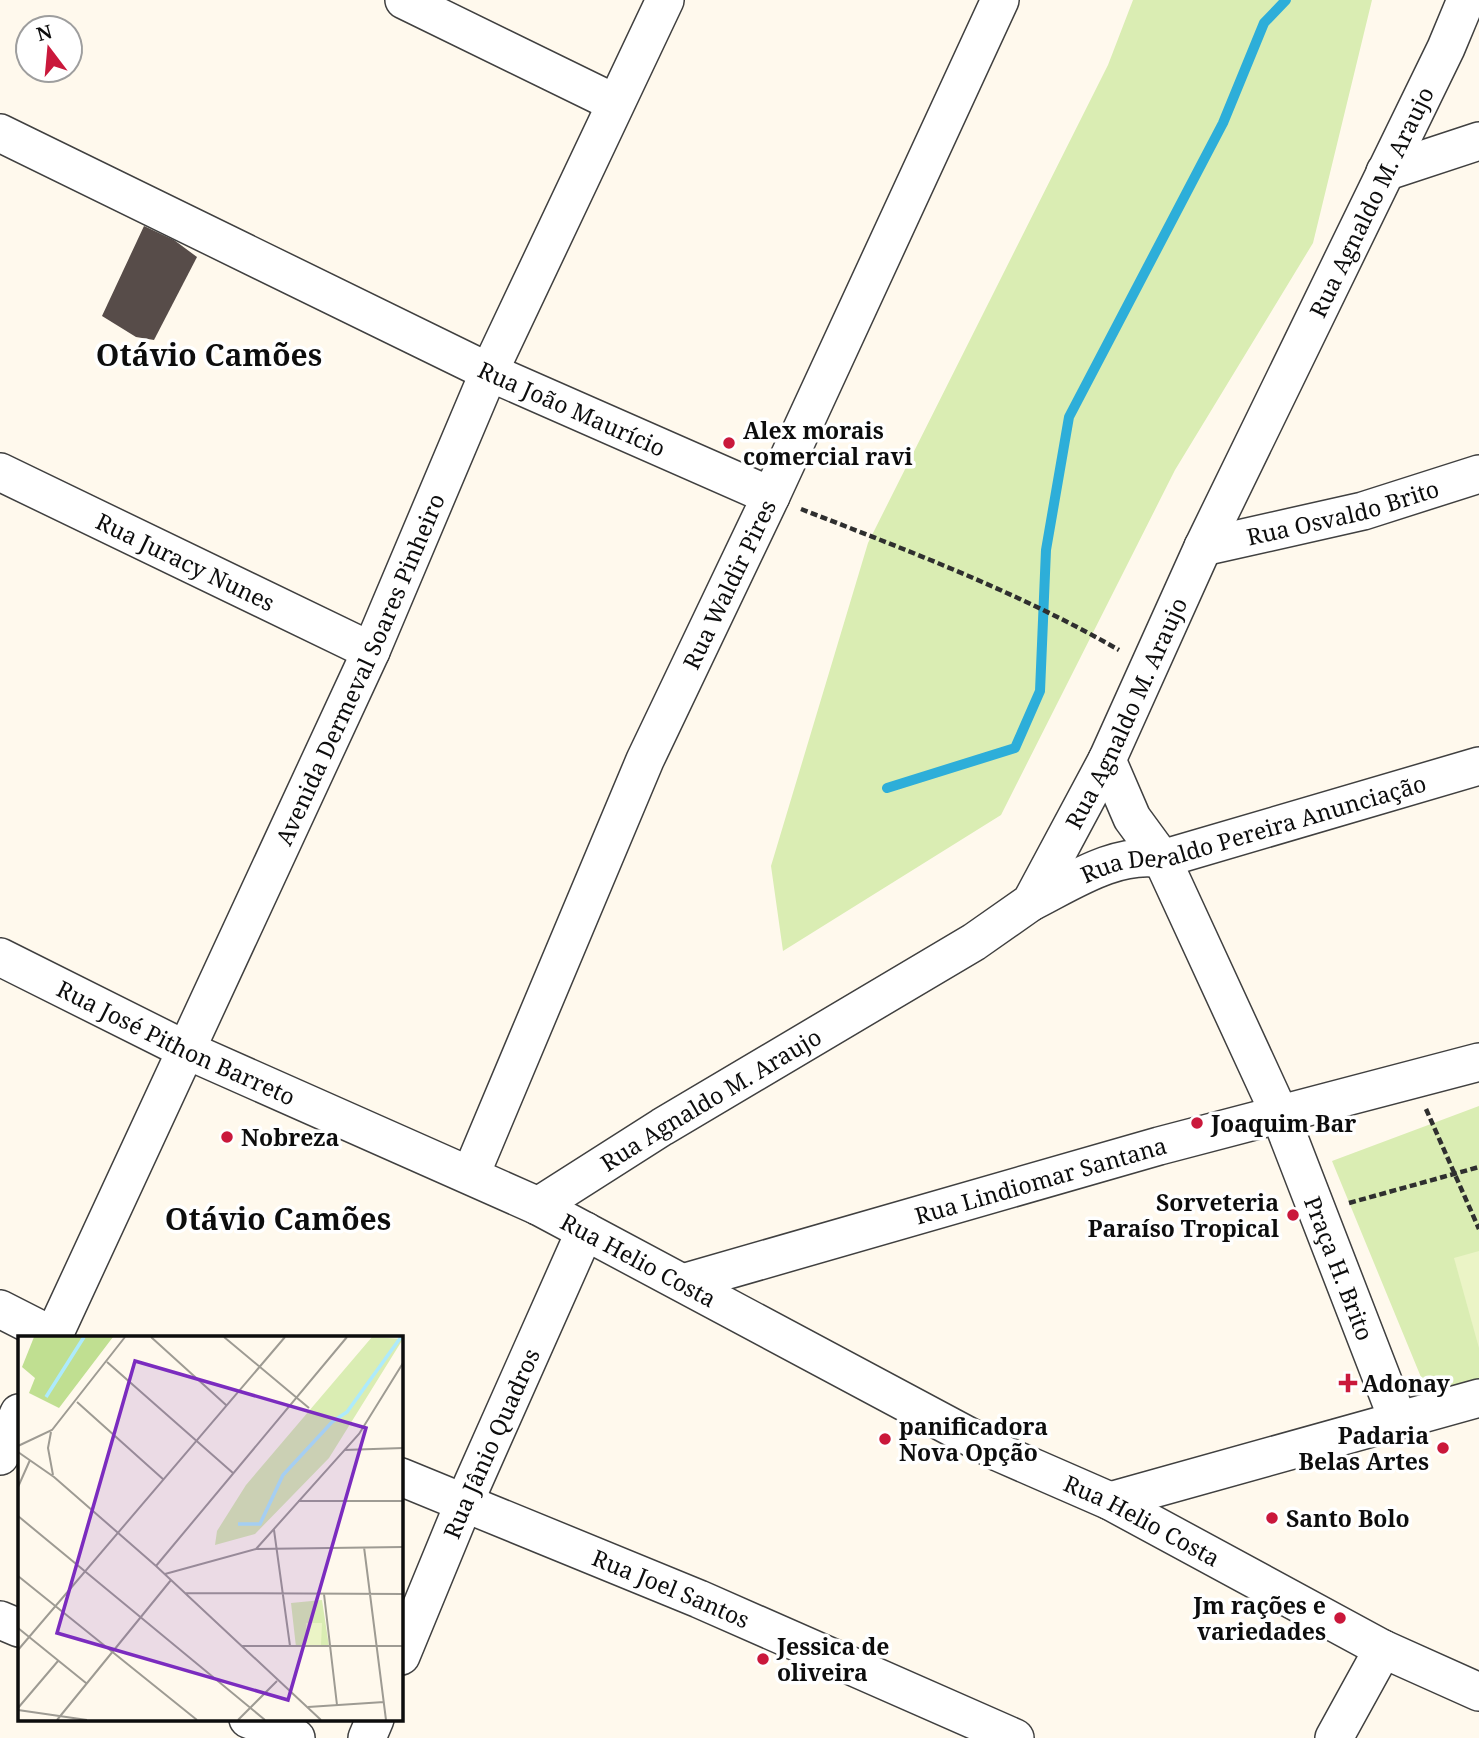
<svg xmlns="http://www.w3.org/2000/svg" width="1479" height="1738" font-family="'Noto Serif',serif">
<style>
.green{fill:#daedb3}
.pitch{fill:#ebf4c6}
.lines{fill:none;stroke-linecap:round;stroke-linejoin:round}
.stream{stroke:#2daed9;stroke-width:10}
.building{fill:#574c49}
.minor-casing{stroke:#404040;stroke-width:40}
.path{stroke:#2f2f2f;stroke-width:4.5;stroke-dasharray:7 3.5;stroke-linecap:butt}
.minor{stroke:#fff;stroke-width:37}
.poi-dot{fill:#ca183b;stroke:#fff;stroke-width:2.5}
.labels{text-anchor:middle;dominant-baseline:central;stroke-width:7;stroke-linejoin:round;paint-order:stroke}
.street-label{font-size:23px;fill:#0d0d0d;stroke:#fff}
.poi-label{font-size:23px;font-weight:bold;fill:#0d0d0d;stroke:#fff;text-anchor:start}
.district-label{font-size:30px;font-weight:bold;fill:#0d0d0d;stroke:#fff}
.inset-river{fill:none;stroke:#adeafc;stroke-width:3.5}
.inset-road{fill:none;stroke:#9e9b93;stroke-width:2}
.view{fill:#7b2cbf;fill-opacity:0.15;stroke:#7b2cbf;stroke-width:3.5}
.inset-edge{fill:none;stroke:#0d0d0d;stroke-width:3.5}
</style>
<rect width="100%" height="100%" fill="#fff9ed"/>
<path class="green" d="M1133 0H1372L1313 243 1175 470 1001 815 783 951 771 866 868 543 1108 65Z
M1479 1106V1403L1437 1416 1332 1161Z"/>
<path class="pitch" d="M1479 1251V1348L1454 1258Z"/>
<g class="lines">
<path class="stream" d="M887 788 1015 748 1040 691 1046 550 1069 417 1223 123 1264 23 1286 0"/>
</g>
<path class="building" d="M144 226 174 240 197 257 154 340 136 337 102 316Z"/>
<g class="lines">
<defs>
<g id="minor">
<path d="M404 0 615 103"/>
<path id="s1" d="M0 133 489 372 771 496"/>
<path d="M1385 172 1479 141"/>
<path id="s2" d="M0 472 371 651"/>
<path id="s3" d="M1203 547 1363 511 1479 474"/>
<path id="s4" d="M1107 760 1132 818 1162 859 1280 1115 1398 1420"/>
<path id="s5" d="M1031 902C1071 882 1116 851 1162 859L1479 766"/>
<path id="s6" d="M0 957 184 1049 538 1206 1000 1453 1110 1501 1383 1649 1479 1692"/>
<path id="s7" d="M471 1174 645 760 771 496 1000 0"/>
<path id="s8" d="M538 1206 662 1127 974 942 1031 902 1107 760 1203 547 1446 48 1466 0"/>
<path id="s9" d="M686 1282 1159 1146 1479 1062"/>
<path d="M0 1309 55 1337"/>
<path id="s10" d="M53 1337 371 651 489 372 665 0"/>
<path d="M0 1456 19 1413"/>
<path id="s11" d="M401 1477 699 1599 1015 1738"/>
<path d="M1110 1501 1479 1398"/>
<path d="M0 1620 19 1628"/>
<path id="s12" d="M401 1656 464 1503 585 1231"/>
<path d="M248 1719 296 1738"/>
<path d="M367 1738 375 1719"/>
<path d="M1334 1738 1383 1649"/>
</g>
</defs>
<use href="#minor" class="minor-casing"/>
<path class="path" d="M801 509C909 551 1018 592 1119 650
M1426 1109 1479 1229
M1349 1203 1479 1167"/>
<use href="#minor" class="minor"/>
</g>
<g class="poi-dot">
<circle cx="729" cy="443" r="7"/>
<circle cx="1197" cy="1123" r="7"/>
<circle cx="227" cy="1137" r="7"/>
<circle cx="1293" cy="1215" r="7"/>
<path d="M1344.5 1372.5h7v7h7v7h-7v7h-7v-7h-7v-7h7z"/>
<circle cx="885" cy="1439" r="7"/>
<circle cx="1443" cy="1448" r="7"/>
<circle cx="1272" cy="1518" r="7"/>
<circle cx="1340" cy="1618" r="7"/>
<circle cx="763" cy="1659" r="7"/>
</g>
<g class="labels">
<g class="street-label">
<text stroke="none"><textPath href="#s8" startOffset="1358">Rua Agnaldo M. Araujo</textPath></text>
<text stroke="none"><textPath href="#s1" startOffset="635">Rua João Maurício</textPath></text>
<text stroke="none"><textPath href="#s3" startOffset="144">Rua Osvaldo Brito</textPath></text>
<text stroke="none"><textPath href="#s2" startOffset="206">Rua Juracy Nunes</textPath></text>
<text stroke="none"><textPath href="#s7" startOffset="644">Rua Waldir Pires</textPath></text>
<text stroke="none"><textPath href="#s10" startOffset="735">Avenida Dermeval Soares Pinheiro</textPath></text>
<text stroke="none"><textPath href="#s8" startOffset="791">Rua Agnaldo M. Araujo</textPath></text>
<text stroke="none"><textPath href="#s5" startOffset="236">Rua Deraldo Pereira Anunciação</textPath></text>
<text stroke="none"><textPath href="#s6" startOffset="196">Rua José Pithon Barreto</textPath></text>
<text stroke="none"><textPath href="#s8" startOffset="203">Rua Agnaldo M. Araujo</textPath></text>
<text stroke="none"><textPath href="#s9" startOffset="369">Rua Lindiomar Santana</textPath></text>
<text stroke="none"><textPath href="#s6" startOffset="707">Rua Helio Costa</textPath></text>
<text stroke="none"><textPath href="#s4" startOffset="560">Praça H. Brito</textPath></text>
<text stroke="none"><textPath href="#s12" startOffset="231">Rua Jânio Quadros</textPath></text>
<text stroke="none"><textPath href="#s6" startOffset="1274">Rua Helio Costa</textPath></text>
<text stroke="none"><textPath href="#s11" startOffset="292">Rua Joel Santos</textPath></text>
</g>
<g class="poi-label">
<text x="743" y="430">Alex morais<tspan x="743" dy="26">comercial ravi</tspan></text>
<text x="1211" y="1123">Joaquim Bar</text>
<text x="241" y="1137">Nobreza</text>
<text x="1279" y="1202" text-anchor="end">Sorveteria<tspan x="1279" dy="26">Paraíso Tropical</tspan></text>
<text x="1362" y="1383">Adonay</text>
<text x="899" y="1426">panificadora<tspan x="899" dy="26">Nova Opção</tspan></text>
<text x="1429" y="1435" text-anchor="end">Padaria<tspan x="1429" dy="26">Belas Artes</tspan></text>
<text x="1286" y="1518">Santo Bolo</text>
<text x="1326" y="1605" text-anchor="end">Jm rações e<tspan x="1326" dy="26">variedades</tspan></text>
<text x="777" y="1646">Jessica de<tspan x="777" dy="26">oliveira</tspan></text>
</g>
<g class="district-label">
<text x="209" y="354">Otávio Camões</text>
<text x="278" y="1218">Otávio Camões</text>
</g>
</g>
<g transform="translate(18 1336)">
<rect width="385" height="385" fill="#fff9ed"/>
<path d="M354 1 385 3 311 122 237 198 197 209 199 195 228 149ZM304 264 311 310 278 311 273 267Z" fill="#daedb3"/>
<path d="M16 1H95L41 72 11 57 17 42 4 31Z" fill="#c0df91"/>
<path d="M288 287H304L303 309H288Z" fill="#ebf4c6"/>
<path class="inset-river" d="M28 61 66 1M220 188H242L265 139 314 86 329 76 383 1"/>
<path class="inset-road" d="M133 1 208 69M206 1 291 72M89 26 215 137M59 66 146 144M33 96 30 112 35 139M0 110 34 94 107 1M326 114 385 112M0 116 36 141 138 230 303 384M0 151 12 124M280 165H385M0 180 247 384M256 194 272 310M346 211 368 384M238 213 385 211M138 230 329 1M147 238 238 213 341 98 385 27M0 240 179 384M167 257 385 258M306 258 319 369M0 292 68 347M223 310H385M0 314 267 1M290 371 366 366M0 372 40 325M0 374 69 384M39 384 153 244M220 384 259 345"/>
<path class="view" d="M117 25 348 92 270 364 39 297Z"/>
<rect width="385" height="385" class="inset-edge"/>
</g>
<g transform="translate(49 49) rotate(344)"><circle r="33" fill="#ffffff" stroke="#9e9e9e" stroke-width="2"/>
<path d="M0-5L12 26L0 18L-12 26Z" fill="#ca183b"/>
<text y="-10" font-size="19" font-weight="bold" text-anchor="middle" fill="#0d0d0d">N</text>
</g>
</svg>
